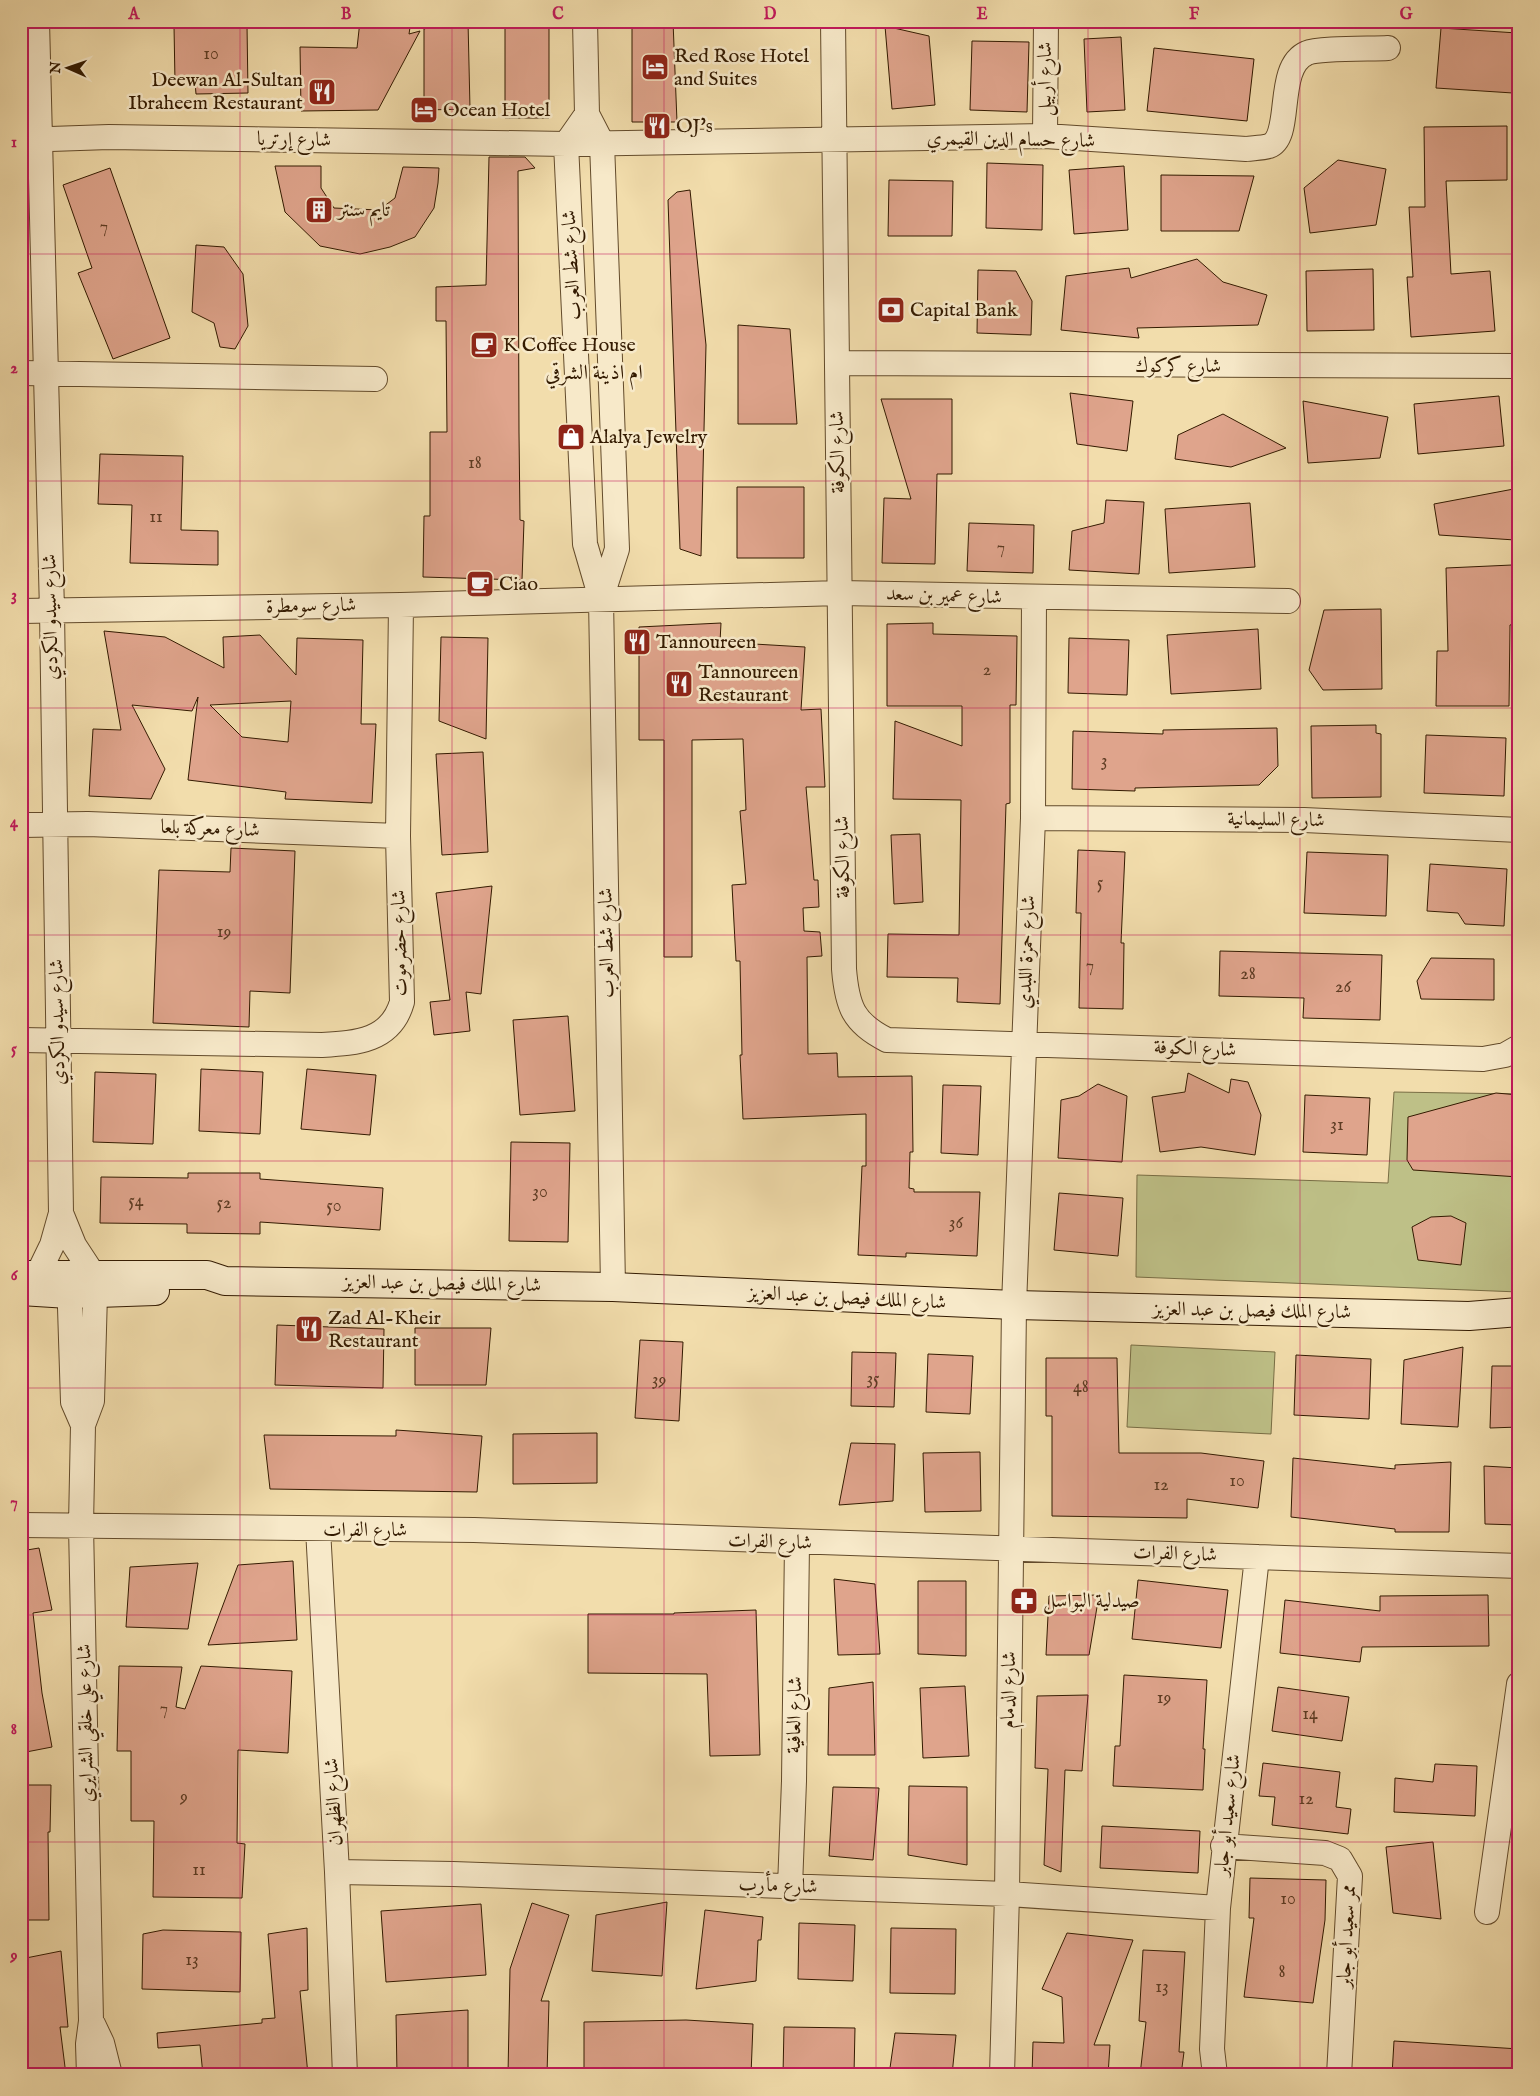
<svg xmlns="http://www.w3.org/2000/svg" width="1540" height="2096" font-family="'IM FELL English',Amiri,serif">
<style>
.green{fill:#bec087;stroke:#786d44}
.building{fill:#dfa48c;stroke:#331a00;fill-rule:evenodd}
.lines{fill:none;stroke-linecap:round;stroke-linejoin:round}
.minor-casing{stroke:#634b2b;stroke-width:26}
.secondary-casing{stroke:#331a00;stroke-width:30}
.minor{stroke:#f7e9c9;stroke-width:24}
.secondary{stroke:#f7e9c9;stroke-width:28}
.grid{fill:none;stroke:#c2185b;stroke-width:1;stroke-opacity:0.55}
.labels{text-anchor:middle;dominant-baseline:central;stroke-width:5;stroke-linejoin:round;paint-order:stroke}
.number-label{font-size:18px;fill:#5e3c23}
.poi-label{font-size:20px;fill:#331a00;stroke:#f7e9c9;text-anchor:start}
.street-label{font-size:20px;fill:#331a00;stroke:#f7e9c9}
.neighbourhood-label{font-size:21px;fill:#331a00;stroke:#f7e9c9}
.neatline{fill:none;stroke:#c2185b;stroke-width:2}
.grid-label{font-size:16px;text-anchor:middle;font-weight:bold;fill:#c2185b}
</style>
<rect width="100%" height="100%" fill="#f2ddac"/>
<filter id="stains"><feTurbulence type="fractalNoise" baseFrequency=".004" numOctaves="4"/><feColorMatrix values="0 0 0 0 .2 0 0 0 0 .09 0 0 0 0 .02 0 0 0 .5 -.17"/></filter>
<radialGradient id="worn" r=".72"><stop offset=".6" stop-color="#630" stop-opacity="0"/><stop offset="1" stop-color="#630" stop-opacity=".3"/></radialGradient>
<path class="green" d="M1394 1092 1519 1094V1292L1136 1277 1137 1175 1388 1183Z
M1131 1345 1275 1352 1271 1434 1127 1427Z"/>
<path class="building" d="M360 21H411L409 34 420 31 378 110 301 111 300 47 357 48Z
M451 21H468L470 109 424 110V29Z
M505 21H549V118H505Z
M632 21H673L677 122H632Z
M247 25 248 93 196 94 195 82H175L174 26Z
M885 26 929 36 935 105 892 109Z
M1441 28 1517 33 1513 93 1436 88Z
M1121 37 1125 110 1087 112 1084 39Z
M972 41 1029 42 1027 112 970 110Z
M1154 48 1254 59 1247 121 1147 111Z
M1507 126V180L1446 181 1451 274 1490 271 1495 331 1411 337 1407 277H1413L1409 207H1425L1424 127Z
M489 157H525L535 168 518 171 519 432 520 520 524 521 522 580 423 577 424 516H430V432H447L446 321H436V287L486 285Z
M1338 160 1386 169 1376 225 1310 233 1304 188Z
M987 163 1043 165 1042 230 986 228Z
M275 166H321V188L334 208 379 210 395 198 403 167 439 168 438 183 434 208 415 237 390 247 360 254 320 246 285 212Z
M1124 166 1128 230 1074 234 1069 170Z
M110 168 170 338 113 359 78 273 92 268 63 185Z
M1161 175 1254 176 1239 231H1161Z
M889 180 953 181 952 236H888Z
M690 190 706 345 701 556 680 549 668 200 677 192Z
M196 245 224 247 243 274 248 326 235 349 220 347 214 323 192 312Z
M1197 259 1223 282 1267 295 1258 325 1137 328 1139 338 1061 330 1066 276 1129 268 1131 278Z
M1373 269 1374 330 1307 331 1306 271Z
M978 270 1016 271 1032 301 1031 335 977 333Z
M738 325 790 329 797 424H738Z
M1070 393 1133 401 1127 451 1077 444Z
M1499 396 1504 446 1418 454 1414 404Z
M881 399H952V474H937L935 564 882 563 884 498 911 499Z
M1303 401 1388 417 1380 458 1308 463Z
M1223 414 1286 448 1231 467 1175 459 1178 435Z
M100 454 183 456 181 530 218 531V565L130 563 132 505 98 504Z
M737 487H804V558H737Z
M1519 488 1515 540 1439 535 1434 504Z
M1106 500 1144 502 1139 574 1069 570 1072 531 1104 523Z
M1250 503 1255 567 1169 573 1165 509Z
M969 523 1034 525 1033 573 967 571Z
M1512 565 1514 624 1510 625 1509 706H1436L1437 651H1448L1446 568Z
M1381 609 1382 689 1323 690 1309 670 1324 610Z
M721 623 720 642 805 647 801 710 821 709 825 787H806L814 880H818L819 907 803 908 804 931 820 932 822 956 807 957 808 1054 837 1053 838 1077 912 1076 913 1152H910L909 1188 914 1189V1192H980L977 1256 906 1253V1257L858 1255 862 1166H866V1114L743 1119 740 1055H742L740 961H736L732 885 746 884 740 811 746 810 743 739 692 740V957H664V740H639V627Z
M933 623V634L1017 636 1016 705H1010V803L1006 804 1000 1004 957 1002 958 978 887 977 888 934 959 935 961 800 893 799 895 721 962 746V706H887V624Z
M1258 629 1261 689 1171 694 1167 635Z
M104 631 165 637 224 668 223 637 260 635 296 675 297 638 363 640 361 724H376L372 803 285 799 286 792 188 780 198 697 192 711 132 705 165 769 151 799 89 796 93 729 121 730ZM291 701 288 742 242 737 210 705Z
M441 637 488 638 486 739 439 721Z
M1069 638 1129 640 1127 695 1068 693Z
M1376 725V733L1381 734V797L1312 798 1311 726Z
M1277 728 1278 766 1259 785 1135 788V791L1072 789 1073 731 1163 734V730Z
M1426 735 1506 738 1504 796 1424 793Z
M483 752 488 852 442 855 436 754Z
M920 834 923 902 894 904 891 835Z
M231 848 295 851 290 993 250 991 249 1027 153 1023 159 870 230 872Z
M1078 850 1125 852 1121 943H1124L1123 1009 1079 1008 1081 913H1076Z
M1307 852 1388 855 1386 916 1304 913Z
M1430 864 1507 869 1504 926 1465 924 1458 913 1427 911Z
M492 886 481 994 466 992 470 1031 434 1035 430 1002 450 1000 436 893Z
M1220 951 1382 955 1380 1020 1303 1018 1304 998 1219 996Z
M1431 958 1494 959V1000L1421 999 1417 981Z
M568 1016 575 1111 520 1115 513 1020Z
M201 1069 263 1072 260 1134 199 1131Z
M307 1069 376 1075 370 1135 301 1129Z
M95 1072 156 1074 153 1144 93 1142Z
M1188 1073 1229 1093 1231 1079 1248 1082 1261 1115 1255 1155 1201 1147 1160 1152 1152 1097 1185 1092Z
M1098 1084 1127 1096 1122 1162 1058 1158 1061 1100 1079 1096Z
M943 1085 981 1086 978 1155 941 1153Z
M1496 1093 1519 1095V1177L1413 1170 1407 1160 1408 1117Z
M1305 1095 1370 1098 1367 1155 1303 1152Z
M511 1142 570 1143 568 1242 509 1241Z
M188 1173H260V1179L383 1188 380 1230 260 1222V1234L187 1233V1224L100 1223 101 1177 188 1178Z
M1059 1193 1123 1198 1118 1256 1054 1250Z
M1451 1216 1466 1223 1461 1265 1418 1260 1412 1227 1431 1217Z
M277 1325 384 1329 383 1388 275 1385Z
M415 1328H491L486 1385H415Z
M640 1340 683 1342 679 1421 635 1418Z
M1463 1347 1458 1427 1401 1424 1404 1360Z
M852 1352 896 1353 894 1407 851 1406Z
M928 1354 973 1356 970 1414 926 1412Z
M1296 1355 1371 1359 1369 1419 1294 1415Z
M1046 1358H1117L1119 1453H1201L1264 1461 1258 1508 1187 1499V1518L1052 1516V1416H1046Z
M1492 1366H1519V1427L1490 1428Z
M396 1430 482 1436 477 1492 270 1489 264 1435 396 1436Z
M597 1433V1483L513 1484V1434Z
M851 1443 895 1444 893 1501 839 1505Z
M980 1452 981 1511 925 1512 923 1453Z
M1293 1458 1395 1469V1465L1451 1462 1449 1532H1395V1529L1291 1517Z
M1484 1466 1519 1468V1525L1485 1524Z
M39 1548 52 1610 33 1613 42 1693 52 1747 21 1753V1551Z
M293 1561 297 1640 208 1645 238 1565Z
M198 1563 188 1629 126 1627 130 1567Z
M834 1579 875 1584 880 1654 838 1655Z
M1138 1580 1228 1590 1221 1648 1132 1639Z
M918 1581H966V1656L918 1654Z
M1099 1595 1089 1655H1046L1049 1596Z
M1488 1595 1489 1646 1362 1647 1360 1662 1280 1653 1285 1600 1380 1611V1596Z
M756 1610 760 1755 710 1756 707 1674 588 1673V1614H674V1613Z
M119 1666 182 1667 176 1707 185 1709 201 1666 292 1671 288 1753 238 1750 237 1843 245 1844 242 1898 153 1897 154 1821H131V1751H117Z
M1124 1675 1207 1680 1203 1749H1205L1203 1790 1113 1786 1115 1746H1120Z
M873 1682 875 1755H828L829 1688Z
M965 1686 969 1756 923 1758 920 1688Z
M1278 1687 1349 1697 1342 1741 1272 1731Z
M1088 1695 1082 1771 1065 1770 1061 1872 1044 1865 1048 1769 1035 1768 1037 1696Z
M1263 1763 1340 1772 1336 1807 1351 1809 1348 1834 1272 1825 1275 1797 1259 1796Z
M1435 1764 1477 1766 1475 1816 1394 1812 1395 1778 1433 1782Z
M21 1785H51L50 1832H48L49 1920H21Z
M909 1786 967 1787V1865L908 1855Z
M833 1787 879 1788 873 1860 829 1856Z
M1102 1826 1200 1831 1198 1873 1100 1868Z
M1433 1842 1441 1919 1393 1913 1386 1847Z
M1250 1878 1326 1880 1325 1920 1313 2003 1244 1997 1254 1918H1249Z
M667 1902 662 1976 592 1971 596 1915Z
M532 1903 569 1915 541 2001H549L547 2075H508L510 1969Z
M481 1904 486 1975 386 1982 381 1911Z
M705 1910 763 1917 761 1940H758L756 1981 696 1989Z
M799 1923 855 1925 853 1981 798 1979Z
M307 1928 308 1990 300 1991 308 2075H203L200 2045 158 2048 157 2033 262 2023V2019L275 2018 268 1934Z
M891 1928 956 1929 955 1994 890 1993Z
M163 1930 241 1932 240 1992 142 1989 143 1934Z
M1067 1933 1133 1940 1094 2045H1110L1108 2075H1032L1033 2042 1064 2043 1062 1997 1042 1989Z
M1143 1950 1185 1952 1179 2052H1184L1181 2075H1140L1146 2022 1139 2021Z
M61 1951 68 2027H60L66 2075H21V1959Z
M468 2010V2075H397L396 2015Z
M686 2020 753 2024 751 2075H584V2022Z
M784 2027 855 2028 854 2075H783Z
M895 2033 956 2035 952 2075H889Z
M1394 2041 1519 2049V2075H1392Z"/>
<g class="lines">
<defs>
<path id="minor" d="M37 21 52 611 61 1213 52 1245 38 1274
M585 21 587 114 602 143 617 549 601 599
M833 21 844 969C847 1006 853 1023 887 1040L1483 1059 1505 1055 1519 1047
M587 114 566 144 585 544 601 599 613 1287
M1045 136 1046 21
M21 140 109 137 566 144 1045 136 1246 149C1253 148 1262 148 1269 146 1294 137 1274 67 1307 53 1318 48 1372 49 1388 48
M837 363 1519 366
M21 373 375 379
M21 611 401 605 840 593 1288 601
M1033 818 1304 820 1519 830
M21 825 88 824 398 836
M21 1040 322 1045C357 1043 391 1041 402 1002L398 836 401 605
M61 1213 74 1245 93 1274 95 1294 92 1401 83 1425 81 1525 91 2021 88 2044 89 2075
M69 1276 73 1402 83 1425
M21 1525 474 1530 1519 1566
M318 1529 337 1872 345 2075
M1223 1846 1325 1853 1340 1859 1350 1876 1339 2075
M337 1872 453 1874 1007 1894 1218 1908
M790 1887 794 1781 797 1543
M1487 1912 1519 1684
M93 2024 102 2043 110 2075
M1002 2075 1007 1894 1014 1305 1033 818 1034 598
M1215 2075 1212 2049 1218 1908 1257 1557"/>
<path id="secondary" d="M21 1275H207L225 1281 613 1287 1014 1305 1469 1316 1519 1312
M21 1291 69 1294 155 1291"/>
</defs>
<use href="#minor" class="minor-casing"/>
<use href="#secondary" class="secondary-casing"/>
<use href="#minor" class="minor"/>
<use href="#secondary" class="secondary"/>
</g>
<path class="grid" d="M240 21V2075M452 21V2075M664 21V2075M876 21V2075M1088 21V2075M1300 21V2075M21 254H1519M21 481H1519M21 708H1519M21 935H1519M21 1161H1519M21 1388H1519M21 1615H1519M21 1842H1519"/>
<defs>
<symbol id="hotel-square" viewBox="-11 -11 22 22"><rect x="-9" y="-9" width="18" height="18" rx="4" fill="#8f2418" stroke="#f7e9c9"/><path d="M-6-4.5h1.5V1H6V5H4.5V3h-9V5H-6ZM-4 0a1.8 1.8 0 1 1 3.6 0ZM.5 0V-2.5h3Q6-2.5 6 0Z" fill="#fff"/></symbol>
<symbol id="restaurant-square" viewBox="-11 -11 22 22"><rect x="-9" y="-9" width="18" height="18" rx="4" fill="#8f2418" stroke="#f7e9c9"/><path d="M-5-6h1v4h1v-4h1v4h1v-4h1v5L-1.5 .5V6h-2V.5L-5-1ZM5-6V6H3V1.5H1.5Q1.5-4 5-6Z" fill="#fff"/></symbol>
<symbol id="building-square" viewBox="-11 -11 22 22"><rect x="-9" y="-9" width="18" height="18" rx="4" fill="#8f2418" stroke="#f7e9c9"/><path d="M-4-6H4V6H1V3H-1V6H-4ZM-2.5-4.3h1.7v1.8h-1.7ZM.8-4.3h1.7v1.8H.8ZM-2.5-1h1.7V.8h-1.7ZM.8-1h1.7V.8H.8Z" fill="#fff"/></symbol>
<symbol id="bank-square" viewBox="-11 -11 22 22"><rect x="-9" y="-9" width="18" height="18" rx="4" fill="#8f2418" stroke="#f7e9c9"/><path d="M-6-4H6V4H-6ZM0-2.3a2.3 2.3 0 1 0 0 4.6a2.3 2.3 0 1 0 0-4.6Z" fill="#fff"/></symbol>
<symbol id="cafe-square" viewBox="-11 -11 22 22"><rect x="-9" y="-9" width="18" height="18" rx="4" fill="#8f2418" stroke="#f7e9c9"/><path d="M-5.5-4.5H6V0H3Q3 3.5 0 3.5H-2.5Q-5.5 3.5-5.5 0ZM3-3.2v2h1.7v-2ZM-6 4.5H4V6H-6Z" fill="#fff"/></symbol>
<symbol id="shop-square" viewBox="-11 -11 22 22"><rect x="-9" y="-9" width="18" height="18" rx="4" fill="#8f2418" stroke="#f7e9c9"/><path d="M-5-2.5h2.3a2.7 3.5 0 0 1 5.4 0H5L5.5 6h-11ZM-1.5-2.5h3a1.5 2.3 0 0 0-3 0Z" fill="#fff"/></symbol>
<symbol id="pharmacy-square" viewBox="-11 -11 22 22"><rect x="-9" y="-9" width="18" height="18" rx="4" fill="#8f2418" stroke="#f7e9c9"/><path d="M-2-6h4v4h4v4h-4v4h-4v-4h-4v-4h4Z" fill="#fff"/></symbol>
</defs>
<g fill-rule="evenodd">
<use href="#hotel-square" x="639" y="51" width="32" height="32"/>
<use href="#restaurant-square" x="306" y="76" width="32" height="32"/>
<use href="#hotel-square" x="408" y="94" width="32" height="32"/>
<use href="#restaurant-square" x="641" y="110" width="32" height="32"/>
<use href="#building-square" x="303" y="194" width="32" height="32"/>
<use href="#bank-square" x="875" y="294" width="32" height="32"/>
<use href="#cafe-square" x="468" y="329" width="32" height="32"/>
<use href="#shop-square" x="555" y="421" width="32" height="32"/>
<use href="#cafe-square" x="464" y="568" width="32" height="32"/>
<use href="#restaurant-square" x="621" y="626" width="32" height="32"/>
<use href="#restaurant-square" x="663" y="668" width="32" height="32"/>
<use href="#restaurant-square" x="293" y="1313" width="32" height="32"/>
<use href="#pharmacy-square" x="1008" y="1585" width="32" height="32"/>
</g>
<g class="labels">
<g class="number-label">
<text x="211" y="54">10</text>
<text x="104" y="227">7</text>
<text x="475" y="463">18</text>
<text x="156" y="517">11</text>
<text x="1001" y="548">7</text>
<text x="987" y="670">2</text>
<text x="1104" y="761">3</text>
<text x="1100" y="883">5</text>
<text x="224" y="932">19</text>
<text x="1090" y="966">7</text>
<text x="1248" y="974">28</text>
<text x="1343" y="987">26</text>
<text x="1337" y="1125">31</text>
<text x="540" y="1192">30</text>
<text x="136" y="1201">54</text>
<text x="224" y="1203">52</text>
<text x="334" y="1206">50</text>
<text x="956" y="1223">36</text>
<text x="873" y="1379">35</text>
<text x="659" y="1380">39</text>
<text x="1081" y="1387">48</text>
<text x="1237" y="1481">10</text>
<text x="1161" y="1485">12</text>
<text x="1164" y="1698">19</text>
<text x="164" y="1709">7</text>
<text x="1310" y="1714">14</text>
<text x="184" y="1797">9</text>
<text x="1306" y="1799">12</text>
<text x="199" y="1870">11</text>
<text x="1288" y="1899">10</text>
<text x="192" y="1960">13</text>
<text x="1282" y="1972">8</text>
<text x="1162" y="1987">13</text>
</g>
<g class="poi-label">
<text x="674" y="56">Red Rose Hotel<tspan x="674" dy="23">and Suites</tspan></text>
<text x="303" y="80" text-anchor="end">Deewan Al-Sultan<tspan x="303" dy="23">Ibraheem Restaurant</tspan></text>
<text x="443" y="110">Ocean Hotel</text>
<text x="676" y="126">OJ's</text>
<text x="338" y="210">تايم سنتر</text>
<text x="910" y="310">Capital Bank</text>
<text x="503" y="345">K Coffee House</text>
<text x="590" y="437">Alalya Jewelry</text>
<text x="499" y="584">Ciao</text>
<text x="656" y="642">Tannoureen</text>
<text x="698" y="672">Tannoureen<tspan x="698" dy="23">Restaurant</tspan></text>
<text x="328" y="1318">Zad Al-Kheir<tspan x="328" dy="23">Restaurant</tspan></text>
<text x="1043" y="1601">صيدلية البواسل</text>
</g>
<g class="street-label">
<text transform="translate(1045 79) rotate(-90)">شارع أربيل</text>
<text transform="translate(294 140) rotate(1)">شارع إرتريا</text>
<text transform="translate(1011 140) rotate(1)">شارع حسام الدين القيمري</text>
<text transform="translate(572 265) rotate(-93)">شارع شط العرب</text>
<text x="1178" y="366">شارع كركوك</text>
<text transform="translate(838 452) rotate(-91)">شارع الكوفة</text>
<text transform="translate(944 596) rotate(2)">شارع عمير بن سعد</text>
<text transform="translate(311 606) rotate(-1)">شارع سومطرة</text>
<text transform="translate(51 617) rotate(-91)">شارع سيدو الكردي</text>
<text transform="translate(1276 820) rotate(1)">شارع السليمانية</text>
<text transform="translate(210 829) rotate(2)">شارع معركة بلعا</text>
<text transform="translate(843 857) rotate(-91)">شارع الكوفة</text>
<text transform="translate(400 943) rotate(-91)">شارع حضرموت</text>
<text transform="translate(607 943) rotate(-91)">شارع شط العرب</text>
<text transform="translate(1027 952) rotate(-88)">شارع حمزة اللبدي</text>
<text transform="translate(58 1022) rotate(-91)">شارع سيدو الكردي</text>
<text transform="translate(1195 1049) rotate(2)">شارع الكوفة</text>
<text transform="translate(442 1284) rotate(1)">شارع الملك فيصل بن عبد العزيز</text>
<text transform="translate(847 1298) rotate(3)">شارع الملك فيصل بن عبد العزيز</text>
<text transform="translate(1252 1311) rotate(1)">شارع الملك فيصل بن عبد العزيز</text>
<text x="365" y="1530">شارع الفرات</text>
<text transform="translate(770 1542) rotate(2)">شارع الفرات</text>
<text transform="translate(1175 1554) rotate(2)">شارع الفرات</text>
<text transform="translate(1009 1690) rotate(-89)">شارع الدمام</text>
<text transform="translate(795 1715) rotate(-89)">شارع العافية</text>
<text transform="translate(86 1723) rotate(-91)">شارع علي خلقي الشرايري</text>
<text transform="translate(334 1802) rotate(-93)">شارع الظهران</text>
<text transform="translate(1228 1815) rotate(-84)">شارع سعيد أبو جابر</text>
<text transform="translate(778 1886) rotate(2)">شارع مأرب</text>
<text transform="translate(1347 1936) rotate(-87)">ممر سعيد أبو جابر</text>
</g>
<g class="neighbourhood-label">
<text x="594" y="373">ام اذينة الشرقي</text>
</g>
</g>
<rect width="1540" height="2096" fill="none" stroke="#f2ddac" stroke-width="55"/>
<g transform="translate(68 68) rotate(272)" stroke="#f7e9c9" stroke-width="4" paint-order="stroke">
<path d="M0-4L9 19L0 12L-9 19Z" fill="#331a00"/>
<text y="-8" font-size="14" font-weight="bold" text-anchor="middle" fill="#331a00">N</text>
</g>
<rect x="28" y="28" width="1484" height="2040" class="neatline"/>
<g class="grid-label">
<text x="134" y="19">A</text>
<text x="346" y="19">B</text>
<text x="558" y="19">C</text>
<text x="770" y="19">D</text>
<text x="982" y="19">E</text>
<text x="1194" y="19">F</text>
<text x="1406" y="19">G</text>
<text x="14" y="147">1</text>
<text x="14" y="373">2</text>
<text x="14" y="600">3</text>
<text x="14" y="827">4</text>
<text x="14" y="1054">5</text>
<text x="14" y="1280">6</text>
<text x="14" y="1507">7</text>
<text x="14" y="1734">8</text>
<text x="14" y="1961">9</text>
</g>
<rect width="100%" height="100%" filter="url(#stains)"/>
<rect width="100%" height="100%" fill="url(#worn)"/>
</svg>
